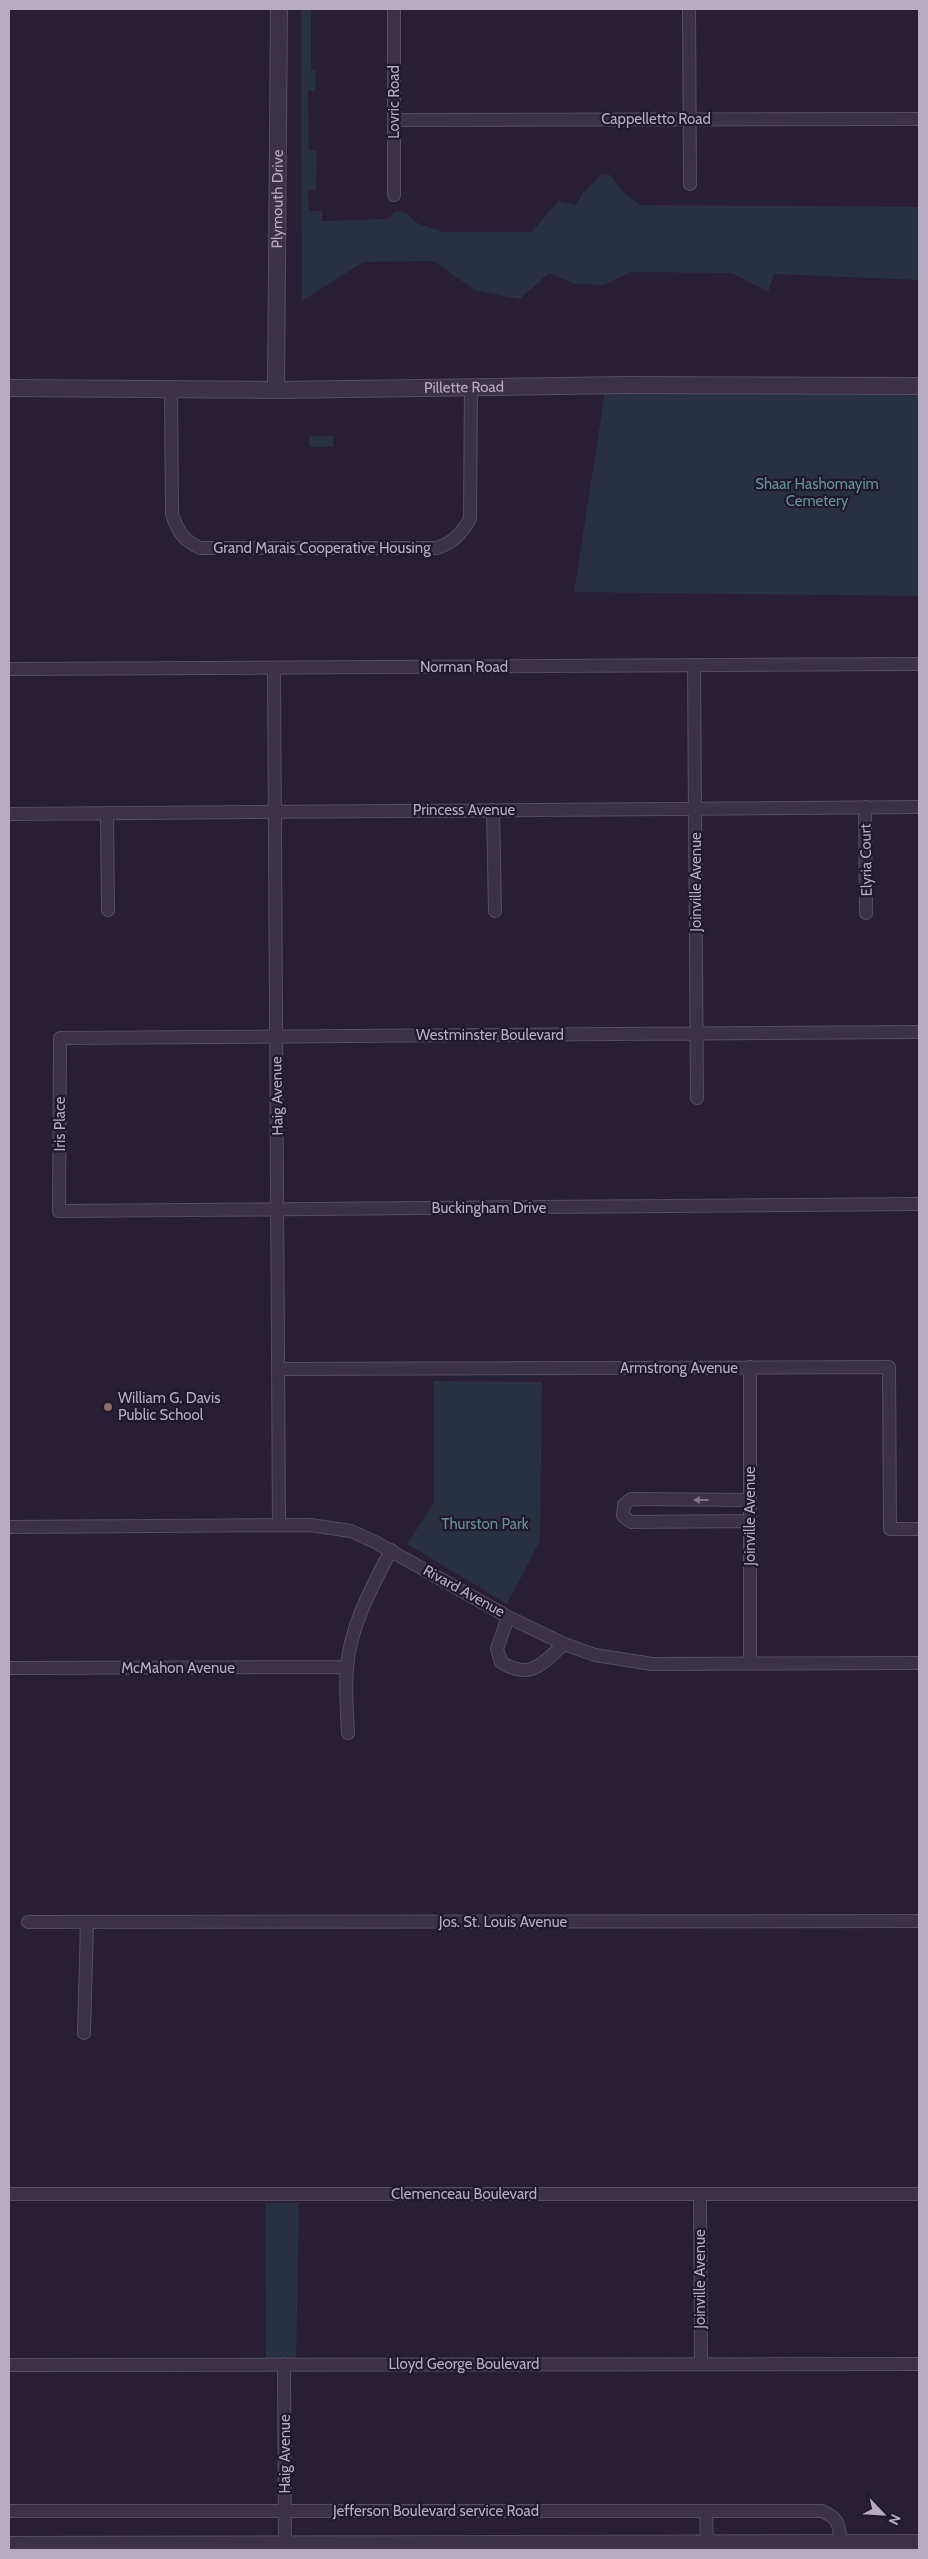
<svg xmlns="http://www.w3.org/2000/svg" width="928" height="2559" font-family="Cabin,sans-serif">
<style>
.green{fill:#293043}
.lines{fill:none;stroke-linecap:round;stroke-linejoin:round}
.minor-casing{stroke:#564d62;stroke-width:14}
.tertiary-casing{stroke:#564d62;stroke-width:18}
.minor{stroke:#3b3247;stroke-width:12}
.tertiary{stroke:#3b3247;stroke-width:16}
.oneway{fill:#7f758c}
.education-dot{fill:#8d6e63;stroke:#20182c;stroke-width:2}
.labels{text-anchor:middle;dominant-baseline:central;stroke-width:4.5;stroke-linejoin:round;paint-order:stroke}
.street-label{font-size:15px;fill:#b7acc4;stroke:#20182c}
.park-label{font-size:15px;fill:#639395;stroke:#20182c}
.poi-label{font-size:15px;fill:#b7acc4;stroke:#20182c;text-anchor:start}
</style>
<rect width="100%" height="100%" fill="#281f37"/>
<path class="green" d="M301 9H311V70H316L315 91H308L309 150 317 151 316 190H308L309 211H322V221L387 219 396 211 406 213 417 223 442 232H532L558 201 576 205 583 193 602 174 610 175 627 196 641 205 919 207V280L774 274 768 292 732 273 631 272 604 285 576 284 549 273 520 299 477 291 433 261 363 262 302 301Z
M919 391V596L574 592 605 392Z
M309 436H333V447H309Z
M434 1381 542 1382 540 1541 507 1604 407 1544 434 1503Z
M265 2203H299L296 2360H266Z"/>
<g class="lines">
<defs>
<path id="minor" d="M689 9 690 184
M394 120 919 119
M394 195V9
M171 390 172 514C178 532 183 540 200 548H437C454 542 461 534 470 519L471 387
M694 665 697 1098
M274 668 279 1525
M9 669 919 664
M865 807 866 913
M493 810 495 911
M107 813 108 910
M9 814 919 807
M919 1032 60 1038 59 1211 919 1204
M278 1369 889 1367 890 1529H919
M750 1500 631 1499 624 1505 623 1516 631 1522 750 1521
M9 1527 310 1525 351 1531 375 1542 508 1617 564 1644 595 1655 652 1664 919 1663
M508 1617 497 1649 501 1662C530 1681 543 1663 564 1644
M750 1664V1367
M9 1668 347 1667
M348 1733C347 1711 345 1689 347 1668 350 1626 372 1587 391 1550
M28 1922 919 1921
M84 2033 87 1922
M9 2194H919
M700 2194 701 2364
M284 2364 285 2544
M9 2365 919 2364
M9 2511H822C839 2518 839 2525 841 2543
M706 2511 707 2543"/>
<g id="tertiary">
<path id="s1" d="M9 388 276 390 626 385 919 386"/>
<path id="s2" d="M276 390 279 9"/>
<path d="M9 2545 919 2543"/>
</g>
</defs>
<use href="#minor" class="minor-casing"/>
<use href="#tertiary" class="tertiary-casing"/>
<use href="#minor" class="minor"/>
<use href="#tertiary" class="tertiary"/>
</g>
<defs><path id="oneway-solid" d="M-6-.8H1V-3.2L6.5 0L1 3.2V.8H-6Z" transform="scale(1.25)"/></defs>
<use class="oneway" href="#oneway-solid" transform="translate(701 1500) rotate(180)"/>
<circle class="education-dot" cx="108" cy="1407" r="5"/>
<g class="labels">
<g class="street-label">
<text transform="translate(394 102) rotate(-90)">Lovric Road</text>
<text x="656" y="119">Cappelletto Road</text>
<text stroke="none"><textPath href="#s2" startOffset="191">Plymouth Drive</textPath></text>
<text stroke="none"><textPath href="#s1" startOffset="455">Pillette Road</textPath></text>
<text x="322" y="548">Grand Marais Cooperative Housing</text>
<text x="464" y="667">Norman Road</text>
<text x="464" y="810">Princess Avenue</text>
<text transform="translate(866 860) rotate(-91)">Elyria Court</text>
<text transform="translate(696 882) rotate(-90)">Joinville Avenue</text>
<text x="490" y="1035">Westminster Boulevard</text>
<text transform="translate(277 1096) rotate(-91)">Haig Avenue</text>
<text transform="translate(60 1124) rotate(-90)">Iris Place</text>
<text x="489" y="1208">Buckingham Drive</text>
<text x="679" y="1368">Armstrong Avenue</text>
<text transform="translate(750 1516) rotate(-90)">Joinville Avenue</text>
<text transform="translate(464 1591) rotate(29)">Rivard Avenue</text>
<text x="178" y="1668">McMahon Avenue</text>
<text x="503" y="1922">Jos. St. Louis Avenue</text>
<text x="464" y="2194">Clemenceau Boulevard</text>
<text transform="translate(700 2279) rotate(-90)">Joinville Avenue</text>
<text x="464" y="2364">Lloyd George Boulevard</text>
<text transform="translate(285 2454) rotate(-90)">Haig Avenue</text>
<text x="436" y="2511">Jefferson Boulevard service Road</text>
</g>
<g class="park-label">
<text x="817" y="484">Shaar Hashomayim<tspan x="817" dy="17">Cemetery</tspan></text>
<text x="485" y="1524">Thurston Park</text>
</g>
<g class="poi-label">
<text x="118" y="1398">William G. Davis<tspan x="118" dy="17">Public School</tspan></text>
</g>
</g>
<rect width="928" height="2559" fill="none" stroke="#b7acc4" stroke-width="20"/>
<g transform="translate(883 2514) rotate(115)" stroke="#20182c" stroke-width="4" paint-order="stroke">
<path d="M0-4L9 19L0 12L-9 19Z" fill="#b7acc4"/>
<text y="-8" font-size="14" font-weight="bold" text-anchor="middle" fill="#b7acc4">N</text>
</g>
</svg>
